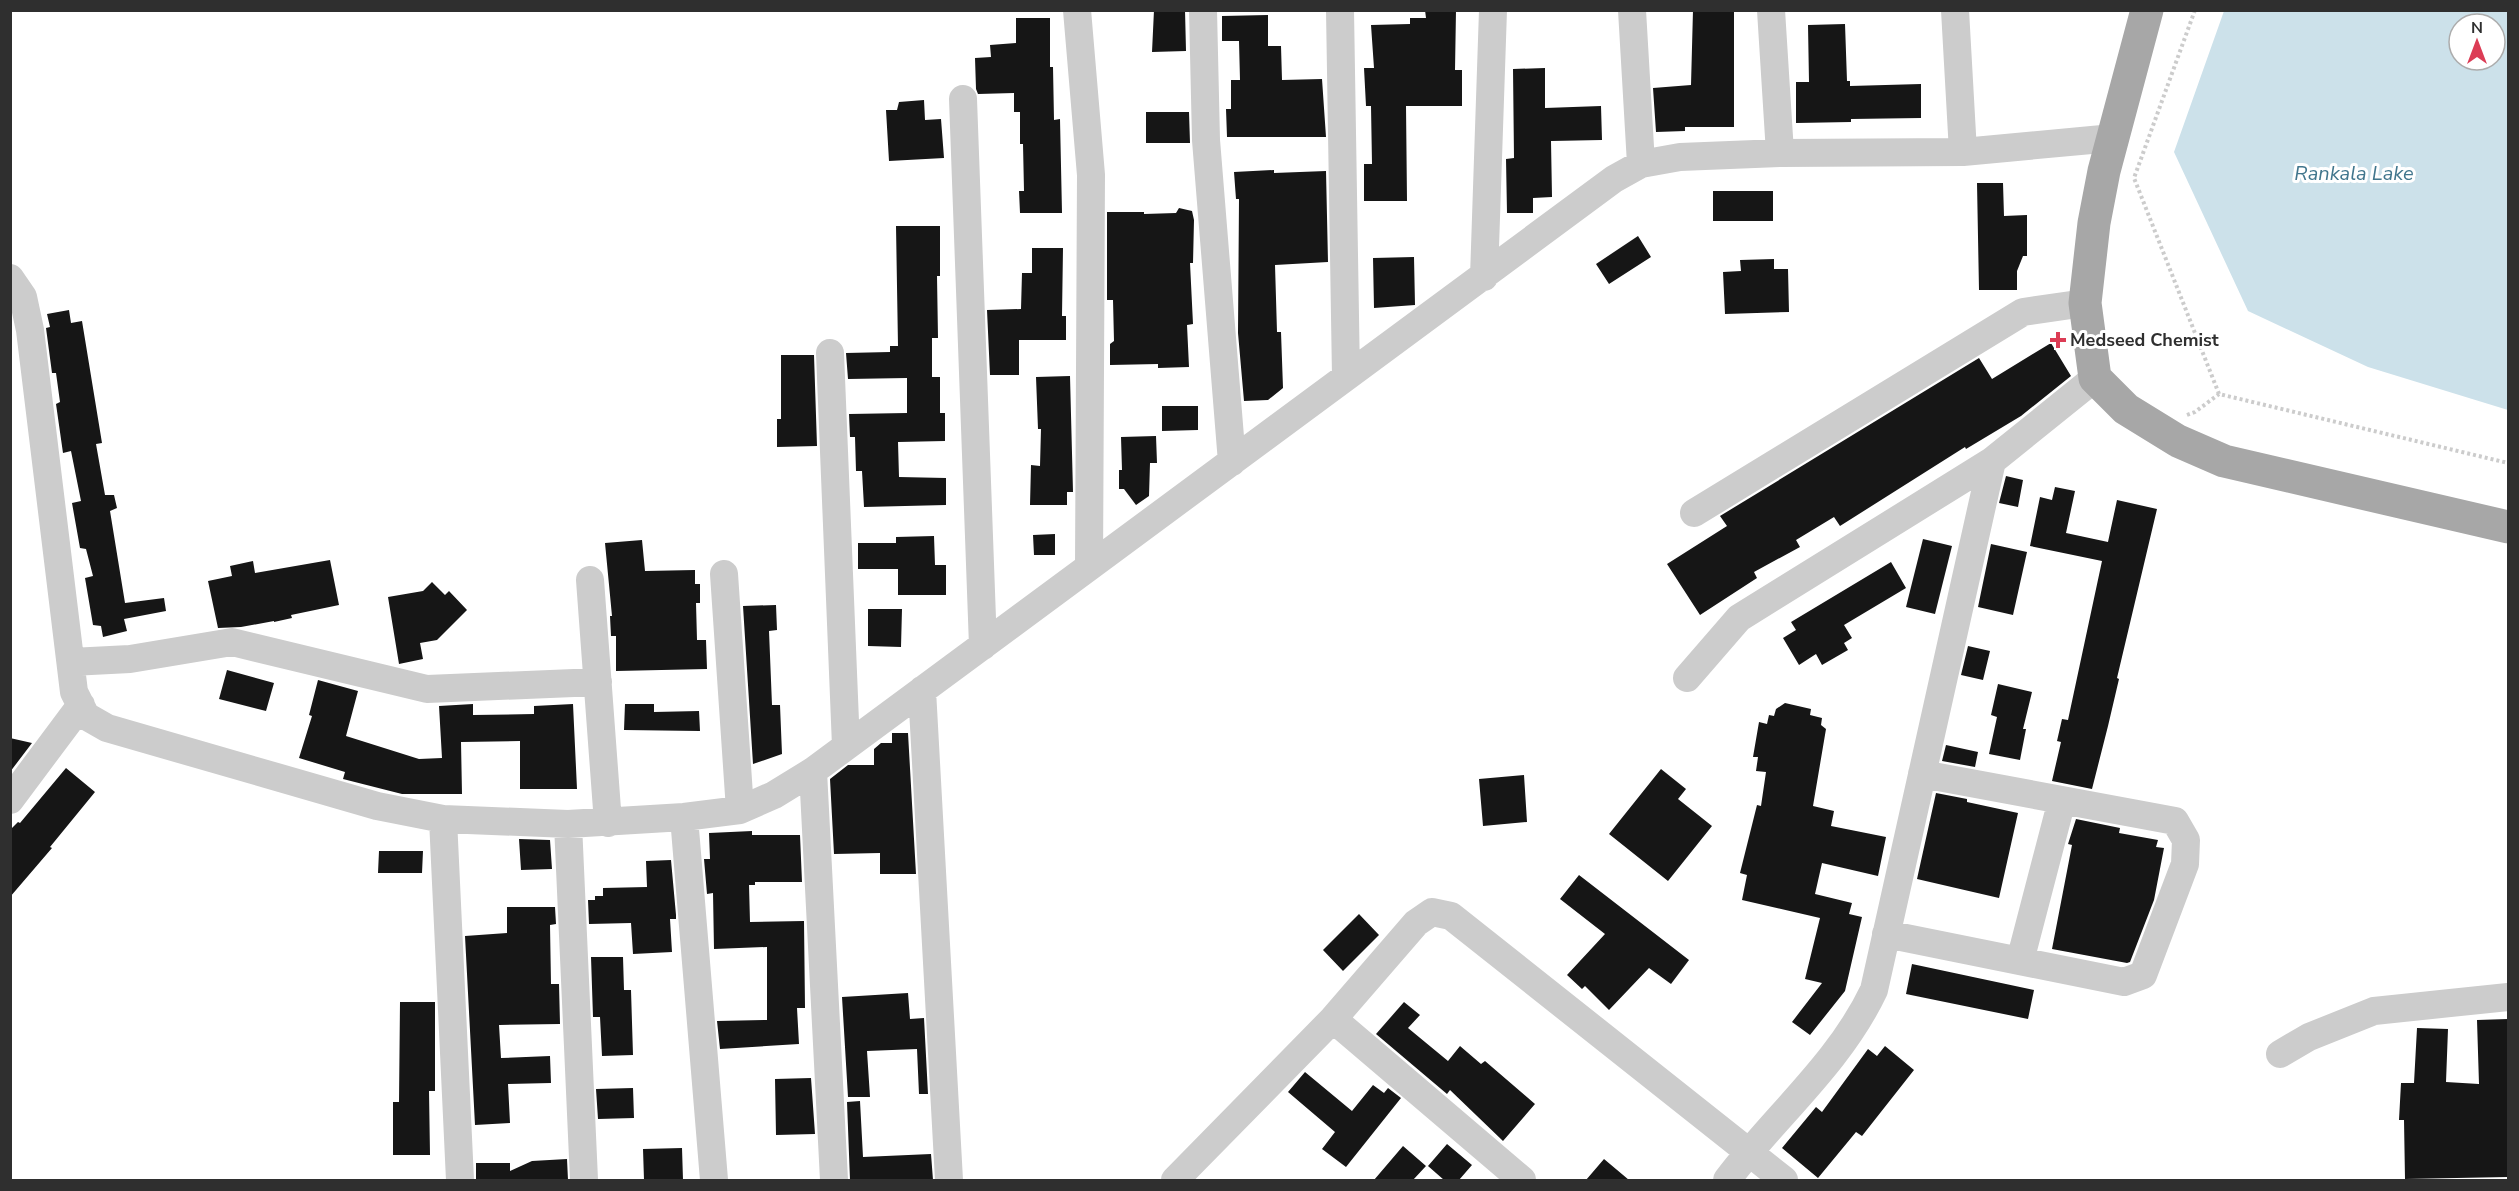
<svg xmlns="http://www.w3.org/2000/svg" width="2519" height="1191" font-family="'Nunito Sans',sans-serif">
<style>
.water{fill:#cce1ea;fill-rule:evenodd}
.building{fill:#161616}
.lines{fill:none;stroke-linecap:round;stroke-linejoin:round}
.path{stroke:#ccc;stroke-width:4;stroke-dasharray:3 3;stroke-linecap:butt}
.minor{stroke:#ccc;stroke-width:28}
.major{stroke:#a7a7a7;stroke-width:33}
.poi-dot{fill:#dc3c55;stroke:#fff;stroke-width:2}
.labels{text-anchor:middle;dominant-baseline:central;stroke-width:6;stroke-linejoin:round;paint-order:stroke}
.poi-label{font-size:18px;font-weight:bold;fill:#2f2f2f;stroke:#fff;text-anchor:start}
.water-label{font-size:20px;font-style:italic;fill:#41768d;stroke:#fff}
</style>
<rect width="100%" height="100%" fill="#fff"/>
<path class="water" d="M2224 11H2508V410L2368 367 2248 311 2174 152ZM2459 24H2495V60H2459Z"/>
<path class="building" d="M1154 10H1185L1186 51 1152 52Z
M1425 10H1456L1455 70H1462V106H1406L1407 201H1364V164H1372L1371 106H1366L1364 68H1374L1371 25 1410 24V18H1426Z
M1693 10H1734V127H1685V131L1656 132 1653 88 1691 85Z
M1268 15V46H1281L1282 80 1322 79 1326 137H1227L1226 109H1231V80H1240L1239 41H1222V16Z
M1016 18H1050V67H1053L1054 120 1060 119 1062 213H1020L1019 191H1024L1023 144H1020V112H1014V93L978 94 976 89 975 58 991 57 990 45 1016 43Z
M1845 24 1847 81H1850V86L1921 84V118L1851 119V122L1796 123V82H1809L1808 25Z
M1545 68V108L1601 106 1602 140 1551 141 1552 197 1533 198V213H1507L1506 159 1514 158 1513 69Z
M924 100 925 120 941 119 944 158 889 161 886 110H897L899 102Z
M1146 112H1189L1190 143H1146Z
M1274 170V173L1326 171 1328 262 1275 265 1277 332H1281L1283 388 1268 400 1244 401 1238 333 1239 199H1236L1234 172Z
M1977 183H2003L2004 216 2027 215V256H2023L2017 271V290H1979Z
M1713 191H1773V221H1713Z
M1179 208 1192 211 1194 220 1193 263H1190L1193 324 1187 325 1189 367 1158 368V364L1110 365V344L1114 341 1113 300H1107V212H1144V214L1176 213Z
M896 226H940V276H937L938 338H932V377H940V413H945V441L898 442 899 477 946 478V505L864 507 862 471H856L855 437H850L849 414 907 413V378L848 379 846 353 890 352V346H898Z
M1638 236 1651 257 1609 284 1596 264Z
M1032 248H1063L1062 316H1066V340H1019V375H990L987 310 1021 309 1022 273H1032Z
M1414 257 1415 305 1374 308 1373 258Z
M1774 259V269H1788L1789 312 1725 314 1723 272 1741 271 1740 260Z
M69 310 71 323 82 321 102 443 96 444 105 495H114L117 508 110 511 125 603 164 598 166 611 124 619 127 631 103 637 101 626 93 625 85 578 93 576 86 549 80 548 72 503 81 501 71 451 63 453 56 404 60 402 56 373H52L46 328 50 327 47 314Z
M2051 343 2071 376 2021 416 1966 449 1965 447 1840 526 1834 517 1796 540 1800 547 1754 572 1757 578 1700 615 1667 564 1727 526 1720 516 1979 358 1992 379Z
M781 355H814L817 446 777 447V419H781Z
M1070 376 1073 492H1067V505H1030L1031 465 1040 466 1041 429H1038L1036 377Z
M1162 406H1198V430L1162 431Z
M1156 436 1157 463H1150L1149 496 1136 505 1124 489H1119V470H1122L1121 437Z
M2006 476 2023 480 2018 507 1999 503Z
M2055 487 2075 491 2066 533 2108 542 2117 500 2157 509 2117 678 2119 679 2108 726 2092 789 2052 781 2061 742 2057 741 2062 719 2068 720 2102 561 2030 546 2040 497 2052 500Z
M1055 534V555H1034L1033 535Z
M934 536 935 565H946V595H898V569H858V543H896V537Z
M1923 539 1952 546 1935 614 1906 607Z
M642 540 645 571 695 570V584H700V603H696L697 640H706L707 669 616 671V636H611L610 616H612L605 543Z
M1991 544 2027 552 2013 615 1978 607Z
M330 560 339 605 291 615 292 618 274 622V621L241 627 218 628 208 581 232 576 230 566 253 561 255 573Z
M1891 562 1906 588 1844 625 1852 638 1844 643 1848 650 1822 665 1816 654 1799 665 1783 638 1796 630 1791 622Z
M432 582 445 595 449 591 467 610 437 640 420 643 423 659 399 664 388 597 423 591Z
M776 605 777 630 769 631 772 705H780L782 754 753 764 743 606Z
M868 609H902L901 647 868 646Z
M1968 646 1990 651 1983 680 1961 675Z
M227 670 274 683 266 711 219 699Z
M318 680 358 691 346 736 419 759 442 758 439 706 473 704V715L534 714V706L573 704 577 789H520V741L461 742 462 794H402L343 779 345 772 299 758 312 716 309 715Z
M1998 684 2032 692 2023 729H2026L2020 760 1989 754 1997 717 1991 715Z
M1785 703 1811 709 1810 715 1822 718 1821 725 1826 729 1813 806 1834 811 1831 826 1886 837 1878 876 1822 863 1815 894 1852 903 1849 914 1862 917 1845 991 1810 1035 1792 1022 1822 983 1805 979 1820 918 1742 900 1747 875 1740 873 1757 805 1761 806 1766 772 1756 771 1758 757H1753L1759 722 1767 724 1769 715 1774 716 1776 709Z
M625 704H654V712L699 711 700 731 624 730Z
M892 733H908L916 874H880V853L834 854 830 779 848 765H874V749L881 743H892Z
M10 738 32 743 10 772Z
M1946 745 1978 752 1975 767 1942 761Z
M66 768 95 792 50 847 52 848 10 897V830L18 822 20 823Z
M1661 769 1686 789 1678 799 1712 826 1668 881 1609 834Z
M1524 775 1527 822 1483 826 1479 779Z
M1936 793 1967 799V802L2018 813 1999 898 1917 879Z
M2076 819 2120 828 2119 833 2158 840 2156 847 2164 848 2154 900 2130 962 2127 963 2052 949 2072 845 2068 844Z
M752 831V835H800L802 882H755V885H749L750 922 804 921 805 1008H797L799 1044 720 1049 717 1021 767 1020V947L714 949 713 893 707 894 704 859H710L709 833Z
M519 839 550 840 552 869 521 870Z
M379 851H423L422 873H378Z
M671 860 676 915V919H670L672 952 633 954 631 923 589 924 588 900H595V896H603V888L647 887 646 861Z
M1579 875 1689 960 1671 984 1649 968 1609 1010 1585 986 1582 989 1567 975 1605 934 1560 899Z
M507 907H555L556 924 550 925 551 984H559L560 1024 499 1025 501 1058 550 1056 551 1083 508 1084 510 1123 475 1125 465 936 507 933Z
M1359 914 1379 935 1343 971 1323 950Z
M591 957H623L624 990H631L633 1055 602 1056 600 1017H593Z
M1912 964 2034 990 2028 1019 1906 994Z
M908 993 910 1019 924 1018 928 1094H919L917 1049 867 1051 870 1097H848L842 997Z
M400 1002H435V1091H429L430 1155H393V1102H399Z
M1404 1002 1420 1015 1408 1028 1448 1061 1460 1046 1481 1064 1485 1061 1535 1104 1503 1141 1450 1090 1447 1094 1376 1034Z
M2508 1019V1177L2405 1179 2404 1120H2399L2401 1083H2414L2417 1028 2448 1029 2446 1082 2479 1084 2477 1020Z
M1885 1046 1914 1070 1862 1136 1856 1132 1818 1178 1782 1148 1816 1107 1822 1112 1868 1049 1877 1056Z
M1305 1072 1352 1111 1373 1085 1384 1093 1388 1088 1401 1098 1346 1167 1322 1149 1335 1132 1288 1092Z
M811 1078 815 1134 776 1135 775 1079Z
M633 1088 634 1118 598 1119 596 1089Z
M860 1101 863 1157 931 1154 933 1180H850L847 1102Z
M1447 1144 1472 1165 1459 1180H1444L1428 1166Z
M1403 1146 1426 1166 1413 1180H1374Z
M682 1148 683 1180H644L643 1149Z
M567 1159 568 1180H476V1163H510V1171L532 1161Z
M1604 1159 1629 1180H1586Z"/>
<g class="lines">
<path class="path" d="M2195 10 2134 178 2219 394 2508 463
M2187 415 2195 412 2219 394"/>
<path class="minor" d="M1077 10 1091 175 1089 566
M1203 10 1206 140 1232 462
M1340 10 1346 377
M1632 10 1641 164
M1771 10 1780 153
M1955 10 1963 152
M963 99 983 646
M1484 277 1493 10
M10 278 23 297 30 330 74 692 86 716 107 728 377 806 443 819 568 824 684 817 740 810 774 795 813 771 1614 179 1641 164 1680 157 1780 153 1963 152 2113 138
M830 353 846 746
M1694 513 2023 312 2085 303
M724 574 740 810
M590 580 608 823
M71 662 130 659 232 642 427 689 598 682
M1687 678 1739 618 1992 461 2095 378
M922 690 949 1180
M813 771 834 1180
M10 800 81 705
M684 817 714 1180
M443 819 460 1180
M568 824 584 1180
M1886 934 2124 982 2143 975 2185 864 2186 840 2175 821 1922 774
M2020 961 2062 800
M1333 1019 1522 1180
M2280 1054 2309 1037 2374 1011 2508 997
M1175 1180 1333 1019 1416 923 1432 912 1451 916 1784 1180
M1727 1180C1775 1116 1839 1064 1874 990L1992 461"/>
<path class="major" d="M2147 10 2104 171 2094 223 2085 303 2095 378 2126 409 2178 441 2224 461 2508 527"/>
</g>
<path class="poi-dot" d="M2055 331h6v6h6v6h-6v6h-6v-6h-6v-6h6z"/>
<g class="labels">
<g class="poi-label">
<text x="2070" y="340">Medseed Chemist</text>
</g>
<g class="water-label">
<text x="2354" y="173">Rankala Lake</text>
</g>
</g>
<rect width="2519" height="1191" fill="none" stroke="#2f2f2f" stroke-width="24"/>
<g transform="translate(2477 42)"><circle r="28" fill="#ffffff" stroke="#acacac" stroke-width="1.5"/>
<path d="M0-4.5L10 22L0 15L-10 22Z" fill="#dc3c55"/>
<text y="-9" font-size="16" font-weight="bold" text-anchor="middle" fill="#2f2f2f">N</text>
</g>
</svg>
